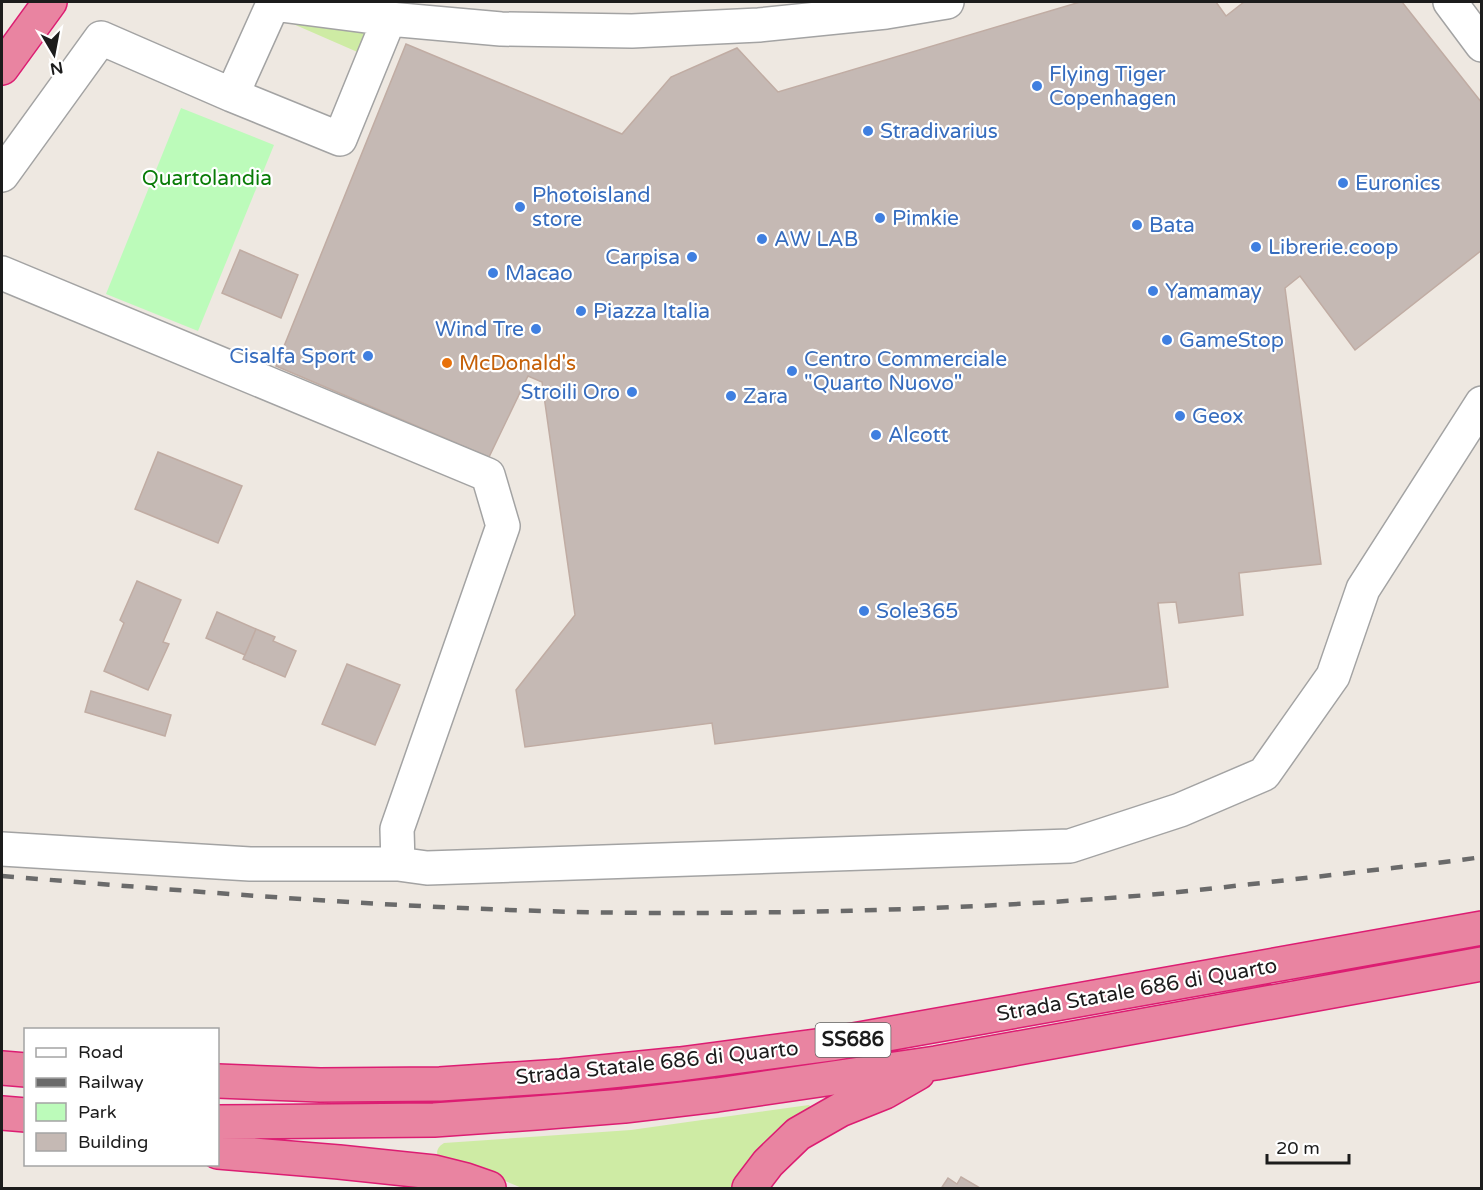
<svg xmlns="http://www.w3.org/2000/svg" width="1483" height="1190" font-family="'Varela Round',sans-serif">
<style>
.grass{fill:#ceeba4}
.park{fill:#bcfbba}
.building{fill:#c5b9b4;stroke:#c0aca3;stroke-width:1.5}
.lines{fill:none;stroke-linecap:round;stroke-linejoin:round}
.minor-casing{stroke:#a3a3a3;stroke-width:36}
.highway-casing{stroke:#dc1d72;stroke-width:36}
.minor{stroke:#fff;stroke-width:33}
.highway{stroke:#e984a1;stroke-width:33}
.rail{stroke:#6a6a6a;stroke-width:4.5;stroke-dasharray:12 12;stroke-linecap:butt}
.shop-dot{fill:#3f7fe0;stroke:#fff;stroke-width:2}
.food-dot{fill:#e8710a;stroke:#fff;stroke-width:2}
.labels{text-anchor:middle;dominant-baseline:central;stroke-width:4.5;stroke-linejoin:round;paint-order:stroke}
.shield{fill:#fff;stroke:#606060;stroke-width:1.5}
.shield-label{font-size:20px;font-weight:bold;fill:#1c1c1c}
.shop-label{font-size:21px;fill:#366cbe;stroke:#fff;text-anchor:start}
.park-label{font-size:21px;fill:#097c07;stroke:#fff}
.food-label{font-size:21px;fill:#c56008;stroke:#fff;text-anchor:start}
.street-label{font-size:21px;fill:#1c1c1c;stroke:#fff}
</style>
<rect width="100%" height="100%" fill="#eee8e1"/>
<path class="grass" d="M277 18 371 30 362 54 284 20 275 39Z
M809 1105 813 1110C787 1130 746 1160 730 1188H522L479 1170 439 1161C436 1153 436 1148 444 1143L631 1130Z"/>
<path class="park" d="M181 108 274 145 198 331 106 294Z"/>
<path class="building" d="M1080 2H1216L1226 16 1244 2H1402L1482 103V250L1355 350 1300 276 1285 288 1321 564 1239 573 1243 615 1179 623 1176 602 1158 603 1168 687 715 744 712 723 525 747 516 690 575 615 542 382 528 376 489 457 276 366 406 44 622 134 671 77 737 48 778 92Z
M240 250 298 275 281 318 222 293Z
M158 452 242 486 218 543 135 509Z
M137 581 181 600 163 642 169 644 148 690 104 671 124 623 120 620Z
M217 612 256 629 245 655 206 638Z
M256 629 275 637 273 641 296 651 285 677 243 659Z
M347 664 400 685 375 745 322 724Z
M91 691 171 715 165 736 85 712Z
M961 1177 980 1188H945L942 1187 948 1178 957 1184Z"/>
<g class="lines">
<defs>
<path id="minor" d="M274 2 273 4 389 19 501 29 632 31 759 25 886 12 947 2
M1450 2 1482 45
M232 95 273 4
M2 175 101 38 232 95 340 139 389 19
M2 273 488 475 503 526 397 829 398 864 427 868 1070 846 1180 810 1264 774 1333 676 1363 589 1482 403
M2 849 250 864H398"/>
<path id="highway" d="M2 68 50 2
M2 1068 26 1070
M218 1081 320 1085 440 1084 561 1076 680 1064 831 1044 1482 928
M2 1113 26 1115
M218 1122 434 1120 536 1113 624 1106 717 1095 936 1063 1482 964
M218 1152 339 1162 434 1172 466 1180 489 1188
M749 1188 768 1163 798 1134 840 1110 885 1092 918 1073"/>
</defs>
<use href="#minor" class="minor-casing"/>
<use href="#highway" class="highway-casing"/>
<use href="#minor" class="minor"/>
<use href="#highway" class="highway"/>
<path class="rail" d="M2 876C224 894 448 913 671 913 830 913 990 908 1148 895 1212 889 1277 881 1341 874 1388 868 1435 864 1482 857"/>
</g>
<g class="shop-dot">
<circle cx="1037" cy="86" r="6"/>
<circle cx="868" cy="131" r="6"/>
<circle cx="1343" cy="183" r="6"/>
<circle cx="520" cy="207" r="6"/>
<circle cx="880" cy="218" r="6"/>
<circle cx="1137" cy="225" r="6"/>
<circle cx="762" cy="239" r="6"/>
<circle cx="1256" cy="247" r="6"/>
<circle cx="692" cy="257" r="6"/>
<circle cx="493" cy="273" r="6"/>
<circle cx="1153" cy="291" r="6"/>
<circle cx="581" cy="311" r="6"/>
<circle cx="536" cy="329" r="6"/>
<circle cx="1167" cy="340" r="6"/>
<circle cx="368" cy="356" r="6"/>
<circle cx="792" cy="371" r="6"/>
<circle cx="632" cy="392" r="6"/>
<circle cx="731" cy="396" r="6"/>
<circle cx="1180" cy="416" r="6"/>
<circle cx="876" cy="435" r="6"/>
<circle cx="864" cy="611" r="6"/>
</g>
<circle class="food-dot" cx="447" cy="363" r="6"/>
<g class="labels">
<rect class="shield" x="815.5" y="1023" width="75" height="34" rx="4.5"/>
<g class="shield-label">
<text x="853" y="1040">SS686</text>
</g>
<g class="shop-label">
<text x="1049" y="74">Flying Tiger<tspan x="1049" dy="24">Copenhagen</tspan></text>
<text x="880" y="131">Stradivarius</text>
<text x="1355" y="183">Euronics</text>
<text x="532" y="195">Photoisland<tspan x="532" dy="24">store</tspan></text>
<text x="892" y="218">Pimkie</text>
<text x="1149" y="225">Bata</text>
<text x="774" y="239">AW LAB</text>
<text x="1268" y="247">Librerie.coop</text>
<text x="680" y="257" text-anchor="end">Carpisa</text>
<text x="505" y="273">Macao</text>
<text x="1165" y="291">Yamamay</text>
<text x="593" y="311">Piazza Italia</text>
<text x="524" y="329" text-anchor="end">Wind Tre</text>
<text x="1179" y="340">GameStop</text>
<text x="356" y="356" text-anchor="end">Cisalfa Sport</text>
<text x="804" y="359">Centro Commerciale<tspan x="804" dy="24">"Quarto Nuovo"</tspan></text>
<text x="620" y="392" text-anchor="end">Stroili Oro</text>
<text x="743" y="396">Zara</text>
<text x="1192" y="416">Geox</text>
<text x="888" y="435">Alcott</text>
<text x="876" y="611">Sole365</text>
</g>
<g class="park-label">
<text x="207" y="178">Quartolandia</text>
</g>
<g class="food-label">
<text x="459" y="363">McDonald's</text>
</g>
<g class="street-label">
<text transform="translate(1137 990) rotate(-10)">Strada Statale 686 di Quarto</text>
<text transform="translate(657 1063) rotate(-6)">Strada Statale 686 di Quarto</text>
</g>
</g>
<rect width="1483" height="1190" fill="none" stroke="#1c1c1c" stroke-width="6"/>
<rect x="24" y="1028" width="195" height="138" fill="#ffffff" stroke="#a4a4a4" stroke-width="1.5"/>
<rect x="36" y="1048" width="30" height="9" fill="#ffffff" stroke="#a4a4a4" stroke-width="1.5"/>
<text x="78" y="1058" font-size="18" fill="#1c1c1c">Road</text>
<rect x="36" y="1078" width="30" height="9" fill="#6a6a6a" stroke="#a4a4a4" stroke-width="1.5"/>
<text x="78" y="1088" font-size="18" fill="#1c1c1c">Railway</text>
<rect x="36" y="1103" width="30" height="18" fill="#bcfbba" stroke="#a4a4a4" stroke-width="1.5"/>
<text x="78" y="1118" font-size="18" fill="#1c1c1c">Park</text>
<rect x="36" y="1133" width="30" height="18" fill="#c5b9b4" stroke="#a4a4a4" stroke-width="1.5"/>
<text x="78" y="1148" font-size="18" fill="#1c1c1c">Building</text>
<g transform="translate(54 54) rotate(170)" stroke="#ffffff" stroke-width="4.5" paint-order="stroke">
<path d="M0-4.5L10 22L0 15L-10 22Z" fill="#1c1c1c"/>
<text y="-9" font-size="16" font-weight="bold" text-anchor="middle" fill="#1c1c1c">N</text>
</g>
<path d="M1267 1154v9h82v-9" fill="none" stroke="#1c1c1c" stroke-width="3"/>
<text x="1276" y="1154" font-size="18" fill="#1c1c1c" stroke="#ffffff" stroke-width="4.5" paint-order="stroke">20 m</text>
</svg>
